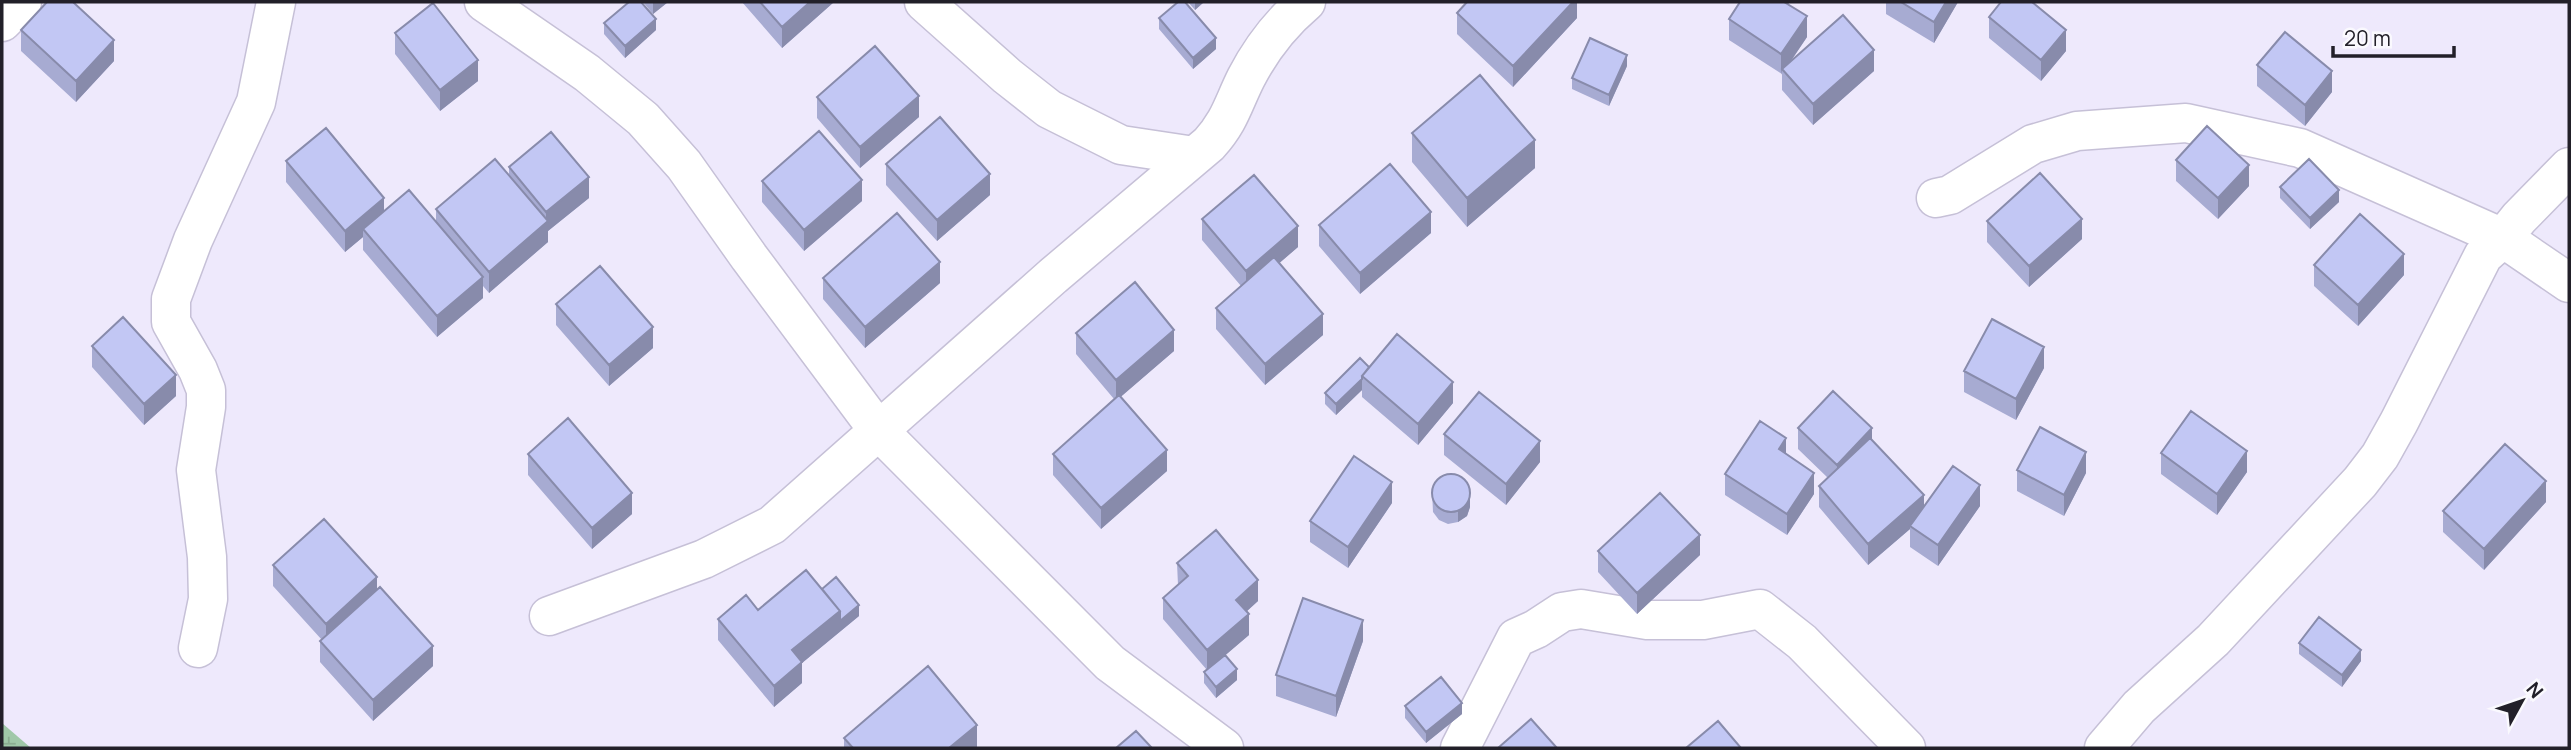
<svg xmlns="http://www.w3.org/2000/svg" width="2571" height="750" font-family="Manrope,sans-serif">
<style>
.wetland{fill:url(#wetland-marsh)}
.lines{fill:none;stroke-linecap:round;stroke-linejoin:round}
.minor-casing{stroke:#c6c0d7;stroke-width:41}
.minor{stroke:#fff;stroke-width:38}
.wall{fill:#a7abd2}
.shaded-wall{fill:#888bab}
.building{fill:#c2c7f4;stroke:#888bab;stroke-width:2}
</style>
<defs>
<pattern id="wetland-marsh" width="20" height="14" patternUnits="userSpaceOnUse" patternTransform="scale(1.75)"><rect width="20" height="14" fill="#a0c8a9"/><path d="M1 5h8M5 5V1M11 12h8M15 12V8" fill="none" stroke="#8aac91"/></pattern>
</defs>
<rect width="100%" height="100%" fill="#eee9fc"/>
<path class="wetland" d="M2 723 31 748H2Z"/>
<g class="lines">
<defs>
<path id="minor" d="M484 2 587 73 643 119 684 165 749 257 878 430 1110 663 1224 748
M924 2 1007 76 1049 109 1121 145 1194 156
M2 22 22 2
M1936 198 1950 195 2033 144 2077 131 2186 123 2300 148 2503 238 2519 218 2569 167
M549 616 704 559 772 525 1053 276 1209 144C1230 121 1233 104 1246 78 1261 49 1281 23 1306 2
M198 648 208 599 207 557 196 470 206 407V390L198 370 171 322V299L193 240 256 102 276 2
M1460 748 1516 638 1536 629 1562 612 1581 609 1647 620H1703L1760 609 1802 642 1906 748
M2104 748 2139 707 2213 640 2360 482 2380 456 2399 422 2483 256 2503 238 2569 283"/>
</defs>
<use href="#minor" class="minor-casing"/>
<use href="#minor" class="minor"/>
</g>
<path class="wall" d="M643 2H668L653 14Z
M742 2H834L782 48Z
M1188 2H1204L1195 10Z
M1577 2V18L1513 87 1457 34V13Z
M1789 2V5L1807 37 1791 61 1874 71 1813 125 1782 90V74L1729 40V19Z
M1886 2H1958L1934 43 1886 14Z
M1989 17 2066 51 2041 81 1989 38Z
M1159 18 1216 49 1193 69 1159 29Z
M604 23 656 30 625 58 604 34Z
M21 30 114 61 76 102 21 51Z
M395 33 478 81 440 111 395 54Z
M2257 65 2332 92 2305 126 2257 86Z
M1627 66 1609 106 1572 89V78Z
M817 97 919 117 860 168 817 118Z
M1412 133 1535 168 1467 227 1412 162Z
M2176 160 2249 186 2218 219 2176 181Z
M286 161 384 211 436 222V209L509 176V167L589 198 548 231V242L489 293 483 286V298L437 337 363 250V237L345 252 286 182Z
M886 164 990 195 937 241 886 185Z
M762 181 862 201 804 251 762 202Z
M2280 187 2339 202 2310 229 2280 198Z
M1202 219 1298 247 1279 263 1323 335 1265 385 1216 329V308L1241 286 1202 240Z
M1987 221 2082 239 2029 287 1987 242Z
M1319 225 1431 233 1360 294 1319 246Z
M2314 265 2404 275 2358 326 2314 286Z
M823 278 940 283 865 348 823 299Z
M556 304 653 348 609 386 556 325Z
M1076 333 1174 351 1120 397 1167 471 1101 529 1053 475V454L1114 399 1076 354Z
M92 346 176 396 144 425 92 367Z
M1369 367 1453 403 1418 445 1362 397V390L1336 415 1325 404V393Z
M2044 368 2016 420 1964 392V371Z
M1798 428 1872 441 1924 507 1980 506 1938 566 1910 547V529L1868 565 1819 507V486L1828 478 1798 449Z
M1444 434 1540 462 1506 505 1444 455Z
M2161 453 2247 472 2217 515 2161 474Z
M528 454 632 514 592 549 528 475Z
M1786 454 1814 494 1787 535 1725 495V474Z
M2017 470 2086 473 2064 516 2017 491Z
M1432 490 1470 507 1467 516 1458 522 1448 524 1439 520 1433 512Z
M2546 502 2484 570 2443 532V511Z
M1392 503 1348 568 1310 542V521Z
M1598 551 1700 555 1637 614 1598 572Z
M1177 563 1258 601 1246 612 1249 635 1225 655 1237 680 1216 698 1204 683V672L1207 670 1163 619V598L1178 585Z
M273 565 377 589 433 666 373 721 320 662V641L322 640 273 586Z
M822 589 859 616 802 663V683L774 707 718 640V619L758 610Z
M1363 641 1336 717 1276 696V675Z
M2299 643 2361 661 2342 687 2299 654Z
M1405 706 1462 714 1426 743 1405 718Z
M844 738 977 748H844Z"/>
<path class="shaded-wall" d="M653 2H668L653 14Z
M810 2H834L782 48V27Z
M1195 2H1204L1195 10Z
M1573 2H1577V18L1513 87V66Z
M1946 2H1958L1934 43V22Z
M1807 16V37L1784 71 1782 69 1781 75V54Z
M656 19V30L625 58V46Z
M2066 30V51L2041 81V60Z
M1216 38V49L1193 69V58Z
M114 40V61L76 102V81Z
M1874 50V71L1813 125V104Z
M1627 55V66L1609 106V95Z
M478 60V81L440 111V90Z
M2332 71V92L2305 126V105Z
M919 96V117L860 168V147Z
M1535 140V168L1467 227V198Z
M2249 165V186L2218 219V198Z
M990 174V195L937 241V220Z
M589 177V198L548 231V242L489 293V272L546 223V212Z
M862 180V201L804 251V230Z
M2339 190V202L2310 229V218Z
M384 198V219L363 229V237L345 252V231Z
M1431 212V233L1360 294V273Z
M2082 219V239L2029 287V266Z
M1298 226V247L1246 292V271Z
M2404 254V275L2358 326V305Z
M940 262V283L865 348V327Z
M483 277V298L437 337V316Z
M1323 314V335L1265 385V364Z
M653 327V348L609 386V365Z
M1174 330V351L1116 401V380Z
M2044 347V368L2016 420V399Z
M176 375V396L144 425V404Z
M1362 379V390L1336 415V404Z
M1453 382V403L1418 445V424Z
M1872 428V449L1837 486V465Z
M1786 438V459L1779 449Z
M1540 441V462L1506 505V484Z
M1167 450V471L1101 529V508Z
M2247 451V472L2217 515V494Z
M2086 452V473L2064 516V495Z
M1814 473V494L1787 535V514Z
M2546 481V502L2484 570V549Z
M1392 482V503L1348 568V547Z
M1980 485V506L1938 566V545Z
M632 493V514L592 549V528Z
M1924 495V516L1910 526V529L1868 565V544Z
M1470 496V507L1467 516 1458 522V511Z
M1700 535V555L1637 614V593Z
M377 577V598L326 644V624Z
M1258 580V601L1236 621V600Z
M859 605V616L802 663V683L774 707V686L792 650 840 611Z
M1249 614V635L1207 671V650Z
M1363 620V641L1336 717V696Z
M433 646V666L373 721V700Z
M2361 650V661L2342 687V675Z
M1237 669V680L1216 698V687Z
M1462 703V714L1426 743V732Z
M977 725V748H949Z"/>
<path class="building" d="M47 2H73L114 40 76 81 21 30Z
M629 2H641L656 19 625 46 604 23Z
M760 2H810L782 27Z
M1178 2H1185L1216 38 1193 58 1159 18Z
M1467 2H1573L1513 66 1457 13Z
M1740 2H1784L1807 16 1781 54 1729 19Z
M1901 2H1946L1934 22Z
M2001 2H2032L2066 30 2041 60 1989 17Z
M433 3 478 60 440 90 395 33Z
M1843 15 1874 50 1813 104 1782 69Z
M2285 32 2332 71 2305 105 2257 65Z
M1590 38 1627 55 1609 95 1572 78Z
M875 46 919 96 860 147 817 97Z
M1480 75 1535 140 1467 198 1412 133Z
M940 117 990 174 937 220 886 164Z
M2207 126 2249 165 2218 198 2176 160Z
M326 128 384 198 345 231 286 161Z
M819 131 862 180 804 230 762 181Z
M551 132 589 177 546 212 509 167Z
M495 159 548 221 489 272 436 209Z
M2309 159 2339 190 2310 218 2280 187Z
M1390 164 1431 212 1360 273 1319 225Z
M2040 173 2082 219 2029 266 1987 221Z
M1254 175 1298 226 1246 271 1202 219Z
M409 190 483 277 437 316 363 229Z
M897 213 940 262 865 327 823 278Z
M2360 214 2404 254 2358 305 2314 265Z
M1274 257 1323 314 1265 364 1216 308Z
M600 266 653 327 609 365 556 304Z
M1135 282 1174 330 1116 380 1076 333Z
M123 317 176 375 144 404 92 346Z
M1992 319 2044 347 2016 399 1964 371Z
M1397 334 1453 382 1418 424 1362 376Z
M1360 358 1369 367 1362 376V379L1336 404 1325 393Z
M1833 391 1872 428 1837 465 1798 428Z
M1479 392 1540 441 1506 484 1444 434Z
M1119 395 1167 450 1101 508 1053 454Z
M2191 411 2247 451 2217 494 2161 453Z
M568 418 632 493 592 528 528 454Z
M1760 421 1786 438 1779 449 1814 473 1787 514 1725 474Z
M2040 427 2086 452 2064 495 2017 470Z
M1870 438 1924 495 1868 544 1819 486Z
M2505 444 2546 481 2484 549 2443 511Z
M1354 456 1392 482 1348 547 1310 521Z
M1953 466 1980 485 1938 545 1910 526Z
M1432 493a19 19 0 1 1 38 0a19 19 0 1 1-38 0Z
M1660 493 1700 535 1637 593 1598 551Z
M324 519 377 577 326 624 273 565Z
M1216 530 1258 580 1236 600 1249 614 1207 650 1163 598 1188 576 1177 563Z
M806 570 840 611 792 650 802 662 774 686 718 619 746 595 758 610Z
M836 577 859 605 840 621V611L822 589Z
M380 587 433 646 373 700 320 641Z
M1303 598 1363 620 1336 696 1276 675Z
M2319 617 2361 650 2342 675 2299 643Z
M1225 655 1237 669 1216 687 1204 672Z
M928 666 977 725 949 748H853L844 738Z
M1441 677 1462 703 1426 732 1405 706Z
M1531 719 1557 748H1498Z
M1718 721 1741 748H1686Z
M1136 731 1152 748H1116Z"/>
<rect width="2571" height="750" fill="none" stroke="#222029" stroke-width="7"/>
<g transform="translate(2522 701) rotate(50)" stroke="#faf9fe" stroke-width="5" paint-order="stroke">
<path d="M0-5L12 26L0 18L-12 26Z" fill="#222029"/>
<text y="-10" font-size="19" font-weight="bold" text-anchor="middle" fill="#222029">N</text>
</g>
<path d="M2333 46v10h121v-10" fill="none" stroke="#222029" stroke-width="3.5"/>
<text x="2344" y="46" font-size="21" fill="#222029" stroke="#faf9fe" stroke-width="5" paint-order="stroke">20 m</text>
</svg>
